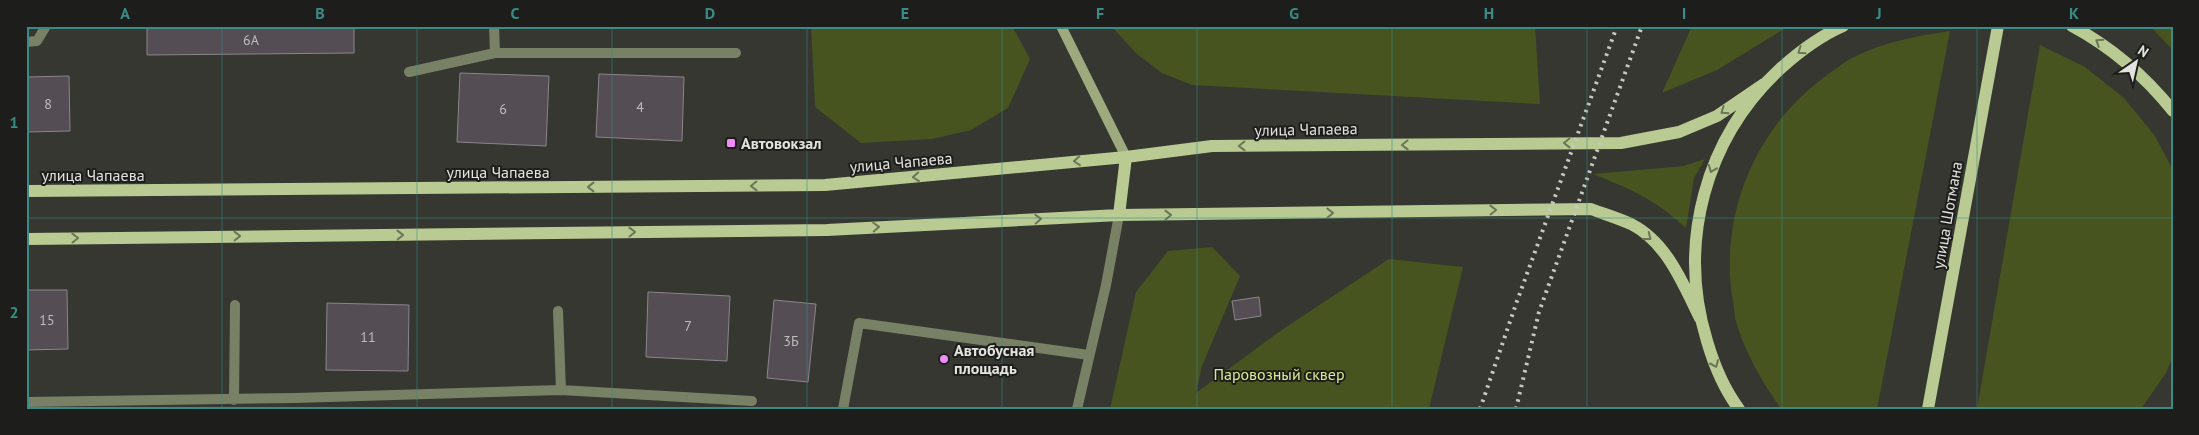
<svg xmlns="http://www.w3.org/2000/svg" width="2199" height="435" font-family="'PT Sans',sans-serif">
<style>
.green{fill:#475420}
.building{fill:#544e54;stroke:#8b858b}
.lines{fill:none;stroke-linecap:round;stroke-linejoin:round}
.lane{stroke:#788065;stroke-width:10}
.street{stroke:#788065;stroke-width:10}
.secondary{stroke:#9daa7e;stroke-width:10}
.primary{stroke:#b9ca92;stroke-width:12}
.rail{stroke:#c7c8c4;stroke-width:4;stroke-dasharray:2.5 5;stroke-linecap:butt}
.oneway{stroke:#6b7456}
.grid{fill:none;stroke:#398c85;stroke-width:1;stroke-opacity:0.55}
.poi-dot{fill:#ee8cf8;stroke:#1d1e1b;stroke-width:2}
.labels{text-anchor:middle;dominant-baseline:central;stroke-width:4;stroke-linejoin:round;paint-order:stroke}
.number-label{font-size:14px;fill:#bebebc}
.street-label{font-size:16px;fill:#e2e3df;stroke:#1d1e1b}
.poi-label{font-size:16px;font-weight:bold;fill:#e2e3df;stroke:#1d1e1b;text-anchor:start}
.park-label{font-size:16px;fill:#d4ed90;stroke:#1d1e1b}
.neatline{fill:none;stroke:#398c85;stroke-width:2}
.grid-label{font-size:16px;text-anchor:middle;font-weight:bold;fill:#398c85}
</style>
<rect width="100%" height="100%" fill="#353730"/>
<path class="green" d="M811 26H1012L1030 59 1008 108 971 130 932 139 861 143 815 107Z
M1111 26H1535L1540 104 1192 85 1162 73 1137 54Z
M1692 26H1789L1717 70 1662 93Z
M2150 26H2173V50Z
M1950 31 1877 409H1781C1762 381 1746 355 1736 322 1734 314 1734 304 1732 296 1720 209 1758 123 1830 73 1837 68 1844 62 1852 58 1883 42 1916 36 1950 31Z
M2040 45 2085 67 2124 98 2155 136 2173 170V356L2166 373 2141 409H1977Z
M1705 159 1694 178 1686 228C1654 199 1633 190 1593 174L1684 166Z
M1212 247 1240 276 1202 366 1196 393 1283 329 1389 259 1463 267 1429 409H1110L1136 292 1168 251Z"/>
<path class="building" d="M147 26H354V53L147 55Z
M460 73 549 76 546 146 457 142Z
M599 74 684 77 682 141 596 137Z
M69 76 70 131 26 132V77Z
M26 290H67L68 349 26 350Z
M648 292 730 296 727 361 646 357Z
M1259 297 1261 316 1235 320 1232 301Z
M774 300 816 304 808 382 767 378Z
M327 303 409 305 408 371 326 370Z"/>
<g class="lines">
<path class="lane" d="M494 26 495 53
M26 42 37 41 46 26
M409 72 495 53H736
M558 311 561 390
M234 400 235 305
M26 402 295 398 561 390 752 401
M843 409 859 323 1089 355"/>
<path class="street" d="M1077 409 1106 285 1119 215"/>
<path class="secondary" d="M1061 26 1126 157"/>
<path class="primary" d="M2072 26C2113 48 2144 75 2173 111
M26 191 825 185 1126 157 1212 146 1621 143 1679 132 1717 116 1764 84
M1119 215 1126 157
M26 239 827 230 1119 215 1591 209C1604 214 1618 218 1631 224 1667 242 1683 284 1700 318
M1739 409C1724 389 1714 365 1707 341 1677 243 1705 138 1781 68 1799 52 1820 36 1843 26
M1928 409 1998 26"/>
<path class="rail" d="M1480 409 1516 304 1617 26
M1516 409 1539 312 1642 26"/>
</g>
<defs><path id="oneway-chevron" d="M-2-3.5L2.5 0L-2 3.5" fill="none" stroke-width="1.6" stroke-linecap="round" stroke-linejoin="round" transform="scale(1.25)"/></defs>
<g class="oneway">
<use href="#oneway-chevron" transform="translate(2099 42) rotate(-147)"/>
<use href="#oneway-chevron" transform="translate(1801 51) rotate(146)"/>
<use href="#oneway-chevron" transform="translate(1724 111) rotate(146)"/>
<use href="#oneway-chevron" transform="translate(1567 143) rotate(179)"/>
<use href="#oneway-chevron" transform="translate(1405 145) rotate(179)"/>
<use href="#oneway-chevron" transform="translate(1242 146) rotate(179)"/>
<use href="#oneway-chevron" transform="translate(1077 161) rotate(175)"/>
<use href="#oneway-chevron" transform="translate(1712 169) rotate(112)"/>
<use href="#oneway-chevron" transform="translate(916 177) rotate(175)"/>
<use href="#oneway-chevron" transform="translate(754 186) rotate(179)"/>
<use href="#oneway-chevron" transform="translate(591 187) rotate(180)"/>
<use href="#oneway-chevron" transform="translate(1493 210) rotate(-1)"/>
<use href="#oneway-chevron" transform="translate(1330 213) rotate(-1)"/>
<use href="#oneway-chevron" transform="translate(1168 215) rotate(-1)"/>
<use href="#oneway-chevron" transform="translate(1038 219) rotate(-3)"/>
<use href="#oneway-chevron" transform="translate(876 227) rotate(-3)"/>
<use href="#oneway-chevron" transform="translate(632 232) rotate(-1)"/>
<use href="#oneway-chevron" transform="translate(400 235) rotate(-1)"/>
<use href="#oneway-chevron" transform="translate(237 236) rotate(-1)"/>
<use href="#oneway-chevron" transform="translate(1648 237) rotate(38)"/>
<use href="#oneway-chevron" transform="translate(75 238) rotate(-1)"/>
<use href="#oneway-chevron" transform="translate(1715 364) rotate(66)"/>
</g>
<path class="grid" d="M222 26V409M417 26V409M612 26V409M807 26V409M1002 26V409M1197 26V409M1392 26V409M1587 26V409M1782 26V409M1977 26V409M26 218H2173"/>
<g class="poi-dot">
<rect x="726" y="138" width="10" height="10" rx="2.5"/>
<circle cx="944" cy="359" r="5"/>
</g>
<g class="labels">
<g class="number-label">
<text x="251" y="40">6А</text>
<text x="48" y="104">8</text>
<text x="640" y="107">4</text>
<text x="503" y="109">6</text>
<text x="47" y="320">15</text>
<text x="688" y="326">7</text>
<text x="368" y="337">11</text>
<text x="791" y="341">3Б</text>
</g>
<g class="street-label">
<text transform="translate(1306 129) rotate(-1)">улица Чапаева</text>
<text transform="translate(901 162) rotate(-5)">улица Чапаева</text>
<text x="498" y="172">улица Чапаева</text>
<text x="93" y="175">улица Чапаева</text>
<text transform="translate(1947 215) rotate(-80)">улица Шотмана</text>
</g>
<g class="poi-label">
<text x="741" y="143">Автовокзал</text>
<text x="954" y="350">Автобусная<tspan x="954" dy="18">площадь</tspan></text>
</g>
<g class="park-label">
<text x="1279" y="374">Паровозный сквер</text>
</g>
</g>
<rect width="2199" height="435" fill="none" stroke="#1d1e1b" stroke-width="55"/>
<g transform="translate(2136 62) rotate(34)" stroke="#1d1e1b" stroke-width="4" paint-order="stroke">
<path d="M0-4L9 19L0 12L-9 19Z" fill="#e2e3df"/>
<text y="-8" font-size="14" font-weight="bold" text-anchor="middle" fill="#e2e3df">N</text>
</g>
<rect x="28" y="28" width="2144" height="380" class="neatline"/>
<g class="grid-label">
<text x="125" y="19">A</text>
<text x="320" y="19">B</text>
<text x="515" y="19">C</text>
<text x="710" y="19">D</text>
<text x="905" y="19">E</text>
<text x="1100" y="19">F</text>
<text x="1294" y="19">G</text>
<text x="1489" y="19">H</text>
<text x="1684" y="19">I</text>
<text x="1879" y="19">J</text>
<text x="2074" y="19">K</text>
<text x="14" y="128">1</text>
<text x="14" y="318">2</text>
</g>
</svg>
